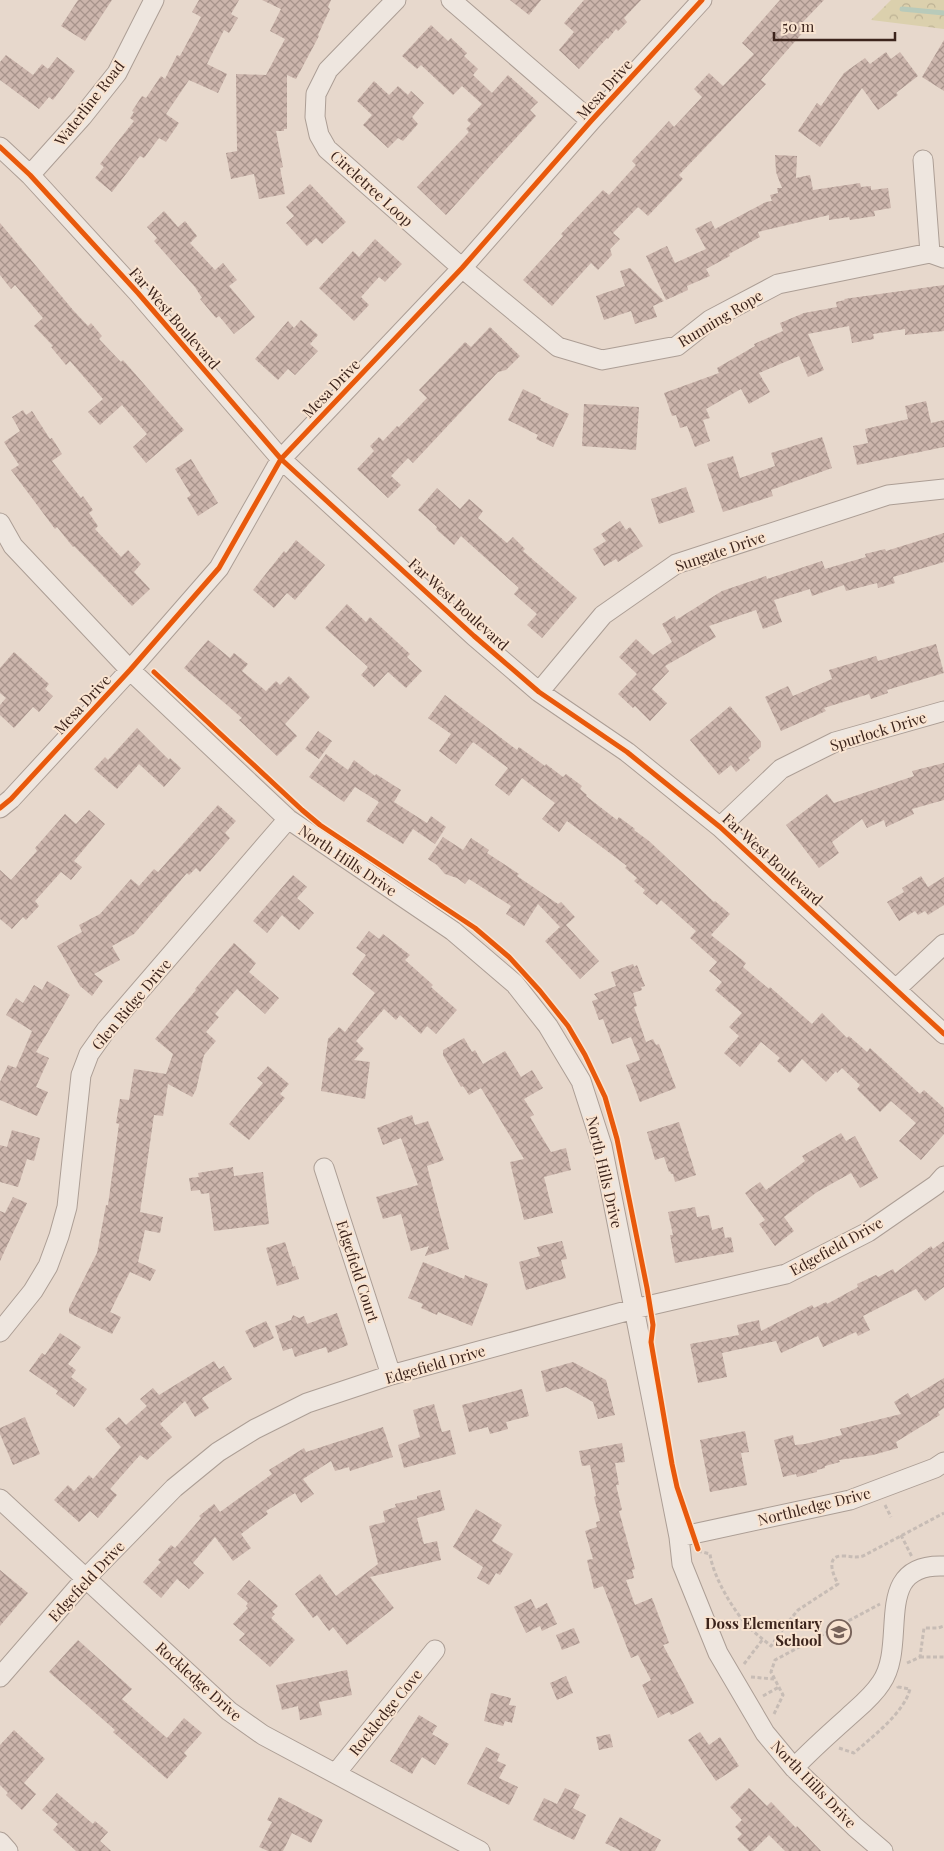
<svg xmlns="http://www.w3.org/2000/svg" width="944" height="1851" font-family="'Playfair Display',serif">
<style>
.forest{fill:url(#forest-crowns)}
.lines{fill:none;stroke-linecap:round;stroke-linejoin:round}
.stream{stroke:#b8caba;stroke-width:5}
.building{fill:url(#building-cross-hatch)}
.minor-casing{stroke:#ac9e95;stroke-width:21}
.path{stroke:#c7bcb5;stroke-width:3;stroke-dasharray:4 2.5;stroke-linecap:butt}
.minor{stroke:#eee6df;stroke-width:19}
.cycleway-casing{stroke:#f9e4d1;stroke-width:8}
.cycleway{stroke:#e8590c;stroke-width:5}
.labels{text-anchor:middle;dominant-baseline:central;stroke-width:4;stroke-linejoin:round;paint-order:stroke}
.street-label{font-size:15px;fill:#3c241c;stroke:#f9e4d1}
.poi-label{font-size:15px;font-weight:bold;fill:#3c241c;stroke:#f9e4d1;text-anchor:end}
</style>
<defs>
<pattern id="forest-crowns" width="20" height="18" patternUnits="userSpaceOnUse" patternTransform="scale(1.25)"><rect width="20" height="18" fill="#dbd0ad"/><path d="M2 6a3 3 0 1 1 6 0M12 15a3 3 0 1 1 6 0" fill="none" stroke="#bdb294"/></pattern>
<pattern id="building-cross-hatch" width="8" height="8" patternUnits="userSpaceOnUse" patternTransform="scale(1.25)"><rect width="8" height="8" fill="#ccb5ac"/><path d="M0 0l8 8M0 8l8-8" fill="none" stroke="#a7938b"/></pattern>
</defs>
<rect width="100%" height="100%" fill="#e7d8cc"/>
<path class="forest" d="M891 0H944V29L871 20Z"/>
<g class="lines">
<path class="stream" d="M902 9 944 13"/>
</g>
<path class="building" d="M78 0H112L85 41 61 26Z
M199 0H239L231 14 238 18 229 33 224 30 207 64 227 74 218 93 189 80 166 114 179 123 166 142 159 138 144 158 140 156 112 192 95 178 104 167 100 164 134 121 130 118 134 112 132 111 142 96 146 98 161 76 165 79 177 55 180 56 201 17 192 12Z
M262 0H331L328 7 330 9 318 35 319 36 296 79 287 75V129H284V131H276L283 167 280 168 285 194 259 199 254 174 231 179 226 153 237 151 236 74 266 75 285 39 270 31 281 9Z
M510 0H541L529 15Z
M584 0H641L624 18 627 22 618 31 616 29 608 39 607 38 579 69 559 50 574 32 564 23Z
M780 0H824L801 24 806 29 761 80 766 84 679 175 683 179 648 216 638 207 613 233 620 239 610 249 612 255 598 270 591 263 552 306 523 280 563 236 561 234 603 190 609 195 636 165 632 161 669 121 674 127 702 97 694 89 709 73 723 86 754 54 742 43Z
M431 25 448 41 451 38 467 53 464 56 478 69 473 75 492 93 508 75 538 102 530 110 536 116 446 215 417 187 469 132 466 129 471 124 467 120 482 104 462 86 453 95 421 65 417 69 402 56Z
M944 40V91L922 77Z
M886 52 891 59 900 52 918 76 896 93 898 95 878 110 862 88 820 147 798 131 817 103 821 106 844 73 865 58 870 64Z
M6 55 33 75 42 64 48 69 57 57 75 71 53 100 49 97 39 109 0 80V62Z
M374 81 389 95 398 86 408 95 411 91 424 103 412 117 418 124 403 141 398 138 388 148 363 125 372 115 357 101Z
M775 155 797 156 796 178 810 175 813 190 860 183 861 187 871 186V190L888 188 891 208 874 211 875 216 850 220 849 217 829 220V215L758 232 760 237 729 254 730 256 706 269 710 276 687 286 688 290 666 300 646 256 667 246 675 263 706 249 695 229 711 221 715 229 766 202 772 201 770 195 778 193 777 188H782L776 172Z
M310 184 346 222 322 244 316 238 307 246 286 223 294 216 286 207Z
M164 211 178 227 185 221 197 236 190 243 215 270 223 263 237 280 229 286 255 317 234 334 219 316 216 318 200 299 202 298 195 287 154 241 157 238 147 227Z
M0 223 73 310 88 326 91 323 102 336 99 339 121 362 123 360 184 430 146 463 133 447 147 434 122 405 100 425 88 412 103 399 70 361 66 365 51 347 53 346 34 326 43 318 15 285 11 289 0 275Z
M375 239 402 264 385 282 379 277 361 297 369 305 354 321 319 288 353 251 359 257Z
M630 268 664 301 653 306 657 317 635 324 631 311 604 320 596 296 625 286 620 271Z
M944 285V331L905 335V329L873 334 874 339 852 343 849 326 808 334 824 370 808 377 799 356 759 373 770 392 749 404 741 389 706 409 710 418 703 420 710 441 695 447 687 426 680 428 676 415 672 416 664 393 719 373 717 368 755 346 754 344 783 331 780 323 804 313 837 307 836 302 845 300 844 299Z
M301 320 318 335 310 344 318 351 295 375 288 369 278 380 255 359 288 321 294 328Z
M490 327 520 356 506 370 498 372 413 463 408 458 391 476 401 485 388 498 357 469 374 451 370 446 379 437 383 441 397 426 399 427 427 398 419 390 465 342 471 347Z
M523 389 541 398 540 400 569 414 553 447 536 439 538 435 508 420Z
M926 401 931 423 944 420V447L857 465 853 446 868 443 865 429 908 419 905 406Z
M584 404 639 407 636 450 582 446Z
M23 410 26 415 32 411 50 439 52 438 62 454 52 461 81 498 83 496 93 510 89 513 98 526 95 529 121 557 128 550 141 564 134 572 150 589 132 606 74 546 73 547 57 527 55 529 11 470 19 465 4 442 20 431 12 417Z
M822 437 832 468 771 490 773 496 723 512 707 464 733 456 740 478 775 466 771 453Z
M191 459 218 503 198 516 187 498 191 495 175 469Z
M686 487 695 512 659 524 651 499Z
M437 488 460 509 469 499 483 511 478 518 507 543 513 537 525 549 523 551 577 598 542 638 527 625 537 614 514 594 519 588 461 536 454 545 436 529 437 527 418 510Z
M620 521 626 530 630 527 643 546 618 562 616 559 604 566 593 549 606 541 601 534Z
M944 533V562L893 577 895 583 878 588 877 583 846 591 844 585 812 596 810 589 774 600 782 622 763 629 756 610 709 626 716 637 665 666 669 671 652 689 667 703 650 721 635 706 633 708 618 694 637 674 619 657 636 639 653 655 672 642 662 624 675 616 676 620 722 591 766 576 767 579 822 561 825 569 866 557 865 554 885 549 886 551Z
M296 540 325 565 295 600 287 593 274 608 253 590 284 551 286 553Z
M347 604 366 622 370 617 410 654 407 657 422 671 406 688 388 672 374 687 361 675 368 667 325 628Z
M208 640 230 658 234 653 248 664 242 671 266 691 276 681 280 685 289 676 310 697 285 724 297 736 277 756 239 720 242 718 184 668Z
M936 644 944 673 887 690 888 693 871 699 869 694 824 708 826 711 781 731 765 697 788 686 793 696 832 679 829 670 876 656 878 661Z
M14 652 49 684 45 689 53 696 39 712 33 707 14 728 0 715V705L6 698 0 693V668Z
M445 695 517 750 519 747 545 766 546 764 563 777 566 774 582 786 580 789 587 795 586 796 617 820 619 817 635 829 634 830 649 841 714 902 715 901 730 914 711 935 746 963 743 967 769 989 770 987 812 1024 822 1013 847 1038 849 1036 867 1052 870 1048 920 1094 924 1090 944 1108V1134L921 1160 899 1141 916 1123 891 1101 880 1112 857 1089 860 1085 842 1068 837 1073 836 1071 826 1082 802 1059 790 1073 777 1061 780 1058 761 1042 740 1067 724 1053 739 1036 729 1027 742 1013 715 990 722 982 709 971 717 962 690 938 696 931 661 900 657 905 643 893 645 890 634 881 637 878 625 868 627 866 567 821 559 832 542 819 555 803 522 778 509 796 495 785 508 768 473 742 456 764 439 751 451 734 428 718Z
M730 706 761 742V747L748 758 750 760 736 772 731 765 719 775 690 740Z
M137 728 169 760 170 758 181 768 164 787 139 764 117 789 94 769 105 757 108 760Z
M318 731 332 741 319 759 305 749Z
M326 754 348 770 354 760 375 776 376 774 401 790 394 802 427 823 431 816 446 827 435 844 413 829 403 844 366 821 379 802 355 787 344 802 309 777Z
M944 763V800L912 809 914 814 886 827 884 820 867 828 862 819 832 842 839 853 819 868 786 825 827 794 834 803 914 776 912 771Z
M218 805 236 821 225 833 230 838 200 872 196 868 189 875 187 873 134 934 112 946 120 960 94 974 103 981 92 996 80 986 57 946 82 932 79 925 100 914 131 879 139 886 154 869 158 872Z
M89 810 105 824 74 861 82 867 71 880 61 872 35 901 39 906 26 920 23 917 12 929 0 919V870L11 880 37 851 35 848 65 814 76 824Z
M443 837 463 850 471 838 489 850 487 853 519 874 517 876 558 904 561 902 575 917 566 925 599 961 580 979 545 941 560 927 538 904 524 926 506 914 511 906 469 879 465 884 457 878 445 874 437 865 428 859Z
M293 875 307 887 297 898 314 913 299 930 282 915 267 933 253 921Z
M921 876 928 887 944 877V905L928 915 925 911 918 915 915 911 899 921 887 902 904 892 902 888Z
M369 931 379 939 383 934 410 955 405 960 433 985 431 987 457 1010 436 1034 427 1026 421 1034 400 1015 396 1020 384 1009 356 1041 364 1049 354 1060 370 1062 365 1099 321 1091 328 1039 339 1027 345 1032 375 993 352 974 366 955 356 948Z
M234 943 256 963 249 972 279 998 265 1014 237 989 215 1014 219 1017 206 1032 216 1041 204 1055 196 1090 192 1097 168 1084 163 1116 154 1115 140 1212 163 1217 160 1233 145 1230 138 1262 156 1270 150 1281 130 1272 110 1312 121 1317 112 1334 69 1313V1308L97 1253 106 1205H108L119 1124 116 1123 120 1099 129 1100 134 1069 166 1074 173 1054 155 1039 196 990 195 989Z
M633 964 634 967 637 965 645 986 641 987 642 990 633 993 637 1006 634 1007 646 1042 653 1039 656 1045 659 1044 676 1088 640 1102 626 1065 640 1060 631 1037 612 1044 603 1019 599 1020 592 1001 598 999 594 994 616 986 611 972Z
M47 981 70 995 36 1052 49 1058 36 1087 48 1092 37 1116 0 1100V1082L8 1065 16 1068 32 1031 6 1015 16 998 23 1003 34 985 42 990Z
M464 1038 472 1052 475 1050 483 1064 505 1051 521 1077 532 1070 543 1088 524 1099 534 1115 530 1117 551 1152 566 1148 571 1170 544 1177 553 1213 524 1220 510 1162 524 1159 481 1088 469 1095 463 1086 461 1087 443 1055V1050Z
M268 1066 289 1084 280 1094 285 1098 249 1140 229 1124 263 1083 257 1078Z
M412 1115 415 1125 428 1121 444 1160 427 1166 449 1249 425 1256 429 1246 411 1251 401 1214 383 1219 376 1197 418 1185 401 1138 383 1145 377 1128Z
M679 1122 696 1175 675 1182 673 1174H671L670 1171 669 1172 664 1157 655 1160 647 1132Z
M12 1130 40 1138 34 1161 27 1159 18 1187 0 1182V1145L7 1147Z
M841 1133 846 1141 855 1136 878 1178 860 1188 851 1173 817 1192 784 1217 794 1231 775 1246 759 1224 765 1220 745 1193 760 1182 766 1190 805 1161 802 1156Z
M233 1167 234 1176 263 1172 269 1224 214 1231 209 1193 201 1194 200 1190 191 1191 189 1178 199 1177 198 1173Z
M13 1197 27 1203 0 1261V1211L5 1213Z
M695 1207 697 1217 709 1215 712 1230 723 1227 725 1238 731 1237 734 1252 675 1263 670 1235H673L668 1212Z
M562 1241 567 1259 561 1260 566 1278 526 1290 519 1262 540 1256 537 1247Z
M944 1241V1287L925 1301 916 1289 863 1316 870 1330 858 1336 856 1332 823 1347 818 1336 781 1353 776 1341 722 1353 727 1377 698 1383 690 1344 739 1335 737 1325 759 1320 761 1331 812 1305 814 1308 826 1302 827 1304 858 1287 857 1284 876 1275 878 1277 893 1269 895 1273 931 1246 933 1249Z
M285 1242 293 1267 295 1266 299 1279 277 1286 266 1248Z
M423 1262 464 1279 465 1275 488 1284 472 1326 438 1312 437 1315 421 1308 423 1304 408 1298Z
M337 1313 348 1345 328 1353 326 1347 295 1357 292 1348 283 1351 275 1326 291 1320 293 1315 299 1318 304 1316 307 1324Z
M266 1321 274 1338 254 1348 245 1331Z
M60 1333 81 1347 68 1364 76 1370 71 1377 87 1389 74 1407 56 1394 58 1391 29 1371 42 1353 45 1355Z
M214 1361 219 1369 224 1366 232 1379 202 1398 209 1408 195 1417 185 1401 160 1424 172 1437 147 1460 140 1455 110 1489 117 1495 98 1518 90 1511 79 1522 54 1500 68 1485 74 1491 89 1475 93 1479 121 1447 105 1429 119 1417 126 1425 147 1406 140 1399 153 1388 159 1395Z
M573 1362 606 1380 615 1415 598 1419 593 1402 566 1387 546 1392 541 1371Z
M944 1378V1408L938 1412 940 1415 896 1442 898 1448 873 1455 839 1460 840 1462 825 1466V1468L817 1470V1472L797 1477 796 1474 783 1477 774 1440 793 1435 795 1445 805 1444 842 1435 840 1429 901 1414 894 1402 908 1393 911 1398Z
M522 1389 529 1416 506 1422 508 1429 490 1434 488 1427 469 1432 462 1405Z
M434 1404 442 1432 450 1430 456 1454 404 1468 398 1445 420 1437 413 1410Z
M25 1417 40 1454 13 1465 0 1434V1428Z
M383 1427 393 1457 350 1471 349 1467 335 1471 331 1461 303 1479 314 1494 301 1503 295 1493 266 1511 268 1514 241 1534 251 1548 233 1561 215 1537 193 1563 204 1573 189 1589 177 1579 161 1598 143 1582 161 1562 158 1560 171 1545 175 1548 201 1518 199 1516 214 1504 220 1512 272 1474 269 1470 304 1448 306 1452Z
M745 1431 749 1452 741 1453 747 1485 710 1492 700 1440Z
M622 1443 625 1462 615 1463 619 1485H616L622 1510 619 1511 635 1569 632 1570 634 1578 626 1580 635 1605 652 1598 669 1643 663 1645 694 1703 671 1715 669 1712 658 1718 642 1685 651 1680 638 1655 631 1658 603 1586 594 1589 587 1560 593 1559 585 1531 597 1527 596 1522 600 1521 594 1497 596 1496 590 1465 582 1466 579 1451Z
M440 1490 445 1510 417 1518 424 1544 437 1541 441 1560 370 1577 394 1608 347 1645 333 1627 329 1631 317 1615 313 1618 295 1594 320 1574 336 1596 378 1564 369 1526 385 1522 383 1511 396 1507 395 1504 417 1499V1496Z
M476 1509 502 1525 492 1541 513 1554 500 1575 496 1573 489 1585 477 1578 483 1567 453 1547Z
M0 1570 28 1593 0 1626Z
M249 1580 278 1606 272 1612 275 1614 271 1618 295 1640 270 1667 239 1640 245 1634 233 1624 248 1608 246 1606 248 1603 237 1594Z
M531 1599 536 1609 547 1603 557 1624 542 1631 540 1626 526 1633 514 1607Z
M574 1628 580 1643 562 1650 556 1635Z
M78 1640 132 1689 122 1699 167 1738 184 1718 202 1733 184 1753 187 1756 167 1779 113 1732 115 1730 49 1672Z
M347 1670 352 1695 319 1702 322 1715 300 1720 298 1706 282 1710 276 1685Z
M566 1676 573 1693 557 1700 550 1683Z
M491 1693 511 1698 509 1705 516 1706 512 1723 505 1721 503 1726 484 1721Z
M419 1715 437 1726 432 1734 449 1744 435 1765 422 1757 412 1774 390 1761Z
M14 1730 45 1759 24 1783 36 1794 22 1810 6 1795 8 1793 0 1785V1745Z
M700 1732 709 1745 720 1737 739 1766 716 1781 688 1740Z
M610 1734 613 1747 599 1750 596 1737Z
M486 1747 500 1754 497 1761 506 1765 499 1778 518 1787 509 1805 467 1784Z
M565 1788 580 1795 573 1808 586 1815 574 1840 533 1820 544 1798 557 1804Z
M749 1788 767 1806 771 1802 796 1828 797 1826 821 1851H785L769 1835 753 1851H749L737 1839 742 1834 735 1827 742 1820 730 1807Z
M57 1793 93 1824 95 1821 108 1832 100 1841 111 1851H76L53 1830 58 1824 42 1810Z
M279 1797 323 1820 311 1843 292 1833 283 1851H268L259 1847 272 1822 267 1820Z
M620 1817 661 1840 655 1851H621L605 1843Z"/>
<g class="lines">
<defs>
<path id="minor" d="M396 0 328 70 316 94 315 117 319 135 327 149 462 268 558 347 602 360 677 346 710 320 778 284 930 253 944 258
M451 0 591 121
M0 147 30 175 138 293 281 459 474 636 539 692 627 752 720 827 944 1034
M923 160 930 253
M30 175 82 117 117 73 154 0
M0 523 13 546 130 670 288 819 453 931 515 984 548 1026 581 1081 602 1146 679 1537 682 1564 718 1653 765 1733 794 1768 855 1827 883 1851
M539 692 603 615 676 564 888 495 944 489
M0 808 11 799 130 670 219 568 281 459 462 268 591 121 702 0
M720 827 781 769 835 742 944 711
M896 989 944 944
M324 1168 391 1375
M0 1332 33 1291 48 1266 59 1236 67 1207 81 1075 89 1054 106 1030 288 819
M0 1499 229 1711 263 1735 480 1851
M679 1537 850 1500 935 1468 944 1462
M0 1677 86 1578 174 1488 218 1452 255 1429 307 1403 391 1375 634 1309 786 1274 868 1232 936 1185 944 1176
M794 1768C811 1750 829 1734 847 1718 859 1707 872 1697 881 1683 909 1643 870 1563 944 1566
M336 1773 435 1650
M0 1842 8 1851"/>
</defs>
<use href="#minor" class="minor-casing"/>
<path class="path" d="M885 1505 891 1517
M901 1535 912 1557
M698 1551 710 1554C713 1577 734 1612 750 1628 757 1635 764 1640 771 1646L788 1622 798 1610 838 1584C833 1575 825 1555 843 1556 850 1556 855 1558 863 1556L944 1513
M920 1657H944
M907 1663 920 1657 924 1628H938L944 1626
M744 1664 763 1639
M751 1677 774 1679
M763 1696 779 1687
M774 1714 783 1695 771 1672 775 1660 880 1604
M839 1748 854 1753C873 1736 904 1713 910 1689L898 1687 899 1685"/>
<use href="#minor" class="minor"/>
<defs>
<path id="cycleway" d="M0 147 30 175 138 293 281 459 474 636 539 692 627 752 720 827 944 1034
M154 672 302 810 320 825 475 928 509 957 540 991 568 1026 585 1055 605 1097 617 1139 647 1288 653 1325 651 1342 672 1464 677 1487 698 1549
M0 808 11 799 130 670 219 568 281 459 462 268 591 121 702 0"/>
</defs>
<use href="#cycleway" class="cycleway-casing"/>
<use href="#cycleway" class="cycleway"/>
</g>
<defs>
<symbol id="school-ring" viewBox="-11 -11 22 22"><circle r="9.5" fill="#f9e4d1" stroke="#78635a" stroke-width="1.5"/><path d="M0-5L7-2L0 1L-7-2ZM-4 1L0 2.5L4 1V4Q0 6-4 4Z" fill="#78635a"/></symbol>
</defs>
<g fill-rule="evenodd">
<use href="#school-ring" x="825" y="1618" width="28" height="28"/>
</g>
<g class="labels">
<g class="street-label">
<text transform="translate(604 89) rotate(-48)">Mesa Drive</text>
<text transform="translate(89 103) rotate(-52)">Waterline Road</text>
<text transform="translate(372 188) rotate(42)">Circletree Loop</text>
<text transform="translate(175 318) rotate(49)">Far West Boulevard</text>
<text transform="translate(720 318) rotate(-31)">Running Rope</text>
<text transform="translate(331 388) rotate(-46)">Mesa Drive</text>
<text transform="translate(720 551) rotate(-19)">Sungate Drive</text>
<text transform="translate(459 604) rotate(42)">Far West Boulevard</text>
<text transform="translate(82 704) rotate(-47)">Mesa Drive</text>
<text transform="translate(878 731) rotate(-17)">Spurlock Drive</text>
<text transform="translate(773 859) rotate(42)">Far West Boulevard</text>
<text transform="translate(348 860) rotate(34)">North Hills Drive</text>
<text transform="translate(131 1004) rotate(-50)">Glen Ridge Drive</text>
<text transform="translate(605 1172) rotate(77)">North Hills Drive</text>
<text transform="translate(836 1246) rotate(-29)">Edgefield Drive</text>
<text transform="translate(358 1271) rotate(72)">Edgefield Court</text>
<text transform="translate(435 1364) rotate(-16)">Edgefield Drive</text>
<text transform="translate(814 1506) rotate(-14)">Northledge Drive</text>
<text transform="translate(86 1581) rotate(-47)">Edgefield Drive</text>
<text transform="translate(199 1681) rotate(42)">Rockledge Drive</text>
<text transform="translate(385 1712) rotate(-51)">Rockledge Cove</text>
<text transform="translate(814 1784) rotate(46)">North Hills Drive</text>
</g>
<g class="poi-label">
<text x="822" y="1623">Doss Elementary<tspan x="822" dy="17">School</tspan></text>
</g>
</g>
<path d="M774 32v8h121v-8" fill="none" stroke="#3c241c" stroke-width="2.5"/>
<text x="782" y="32" font-size="15" fill="#3c241c" stroke="#f9e4d1" stroke-width="4" paint-order="stroke">50 m</text>
</svg>
